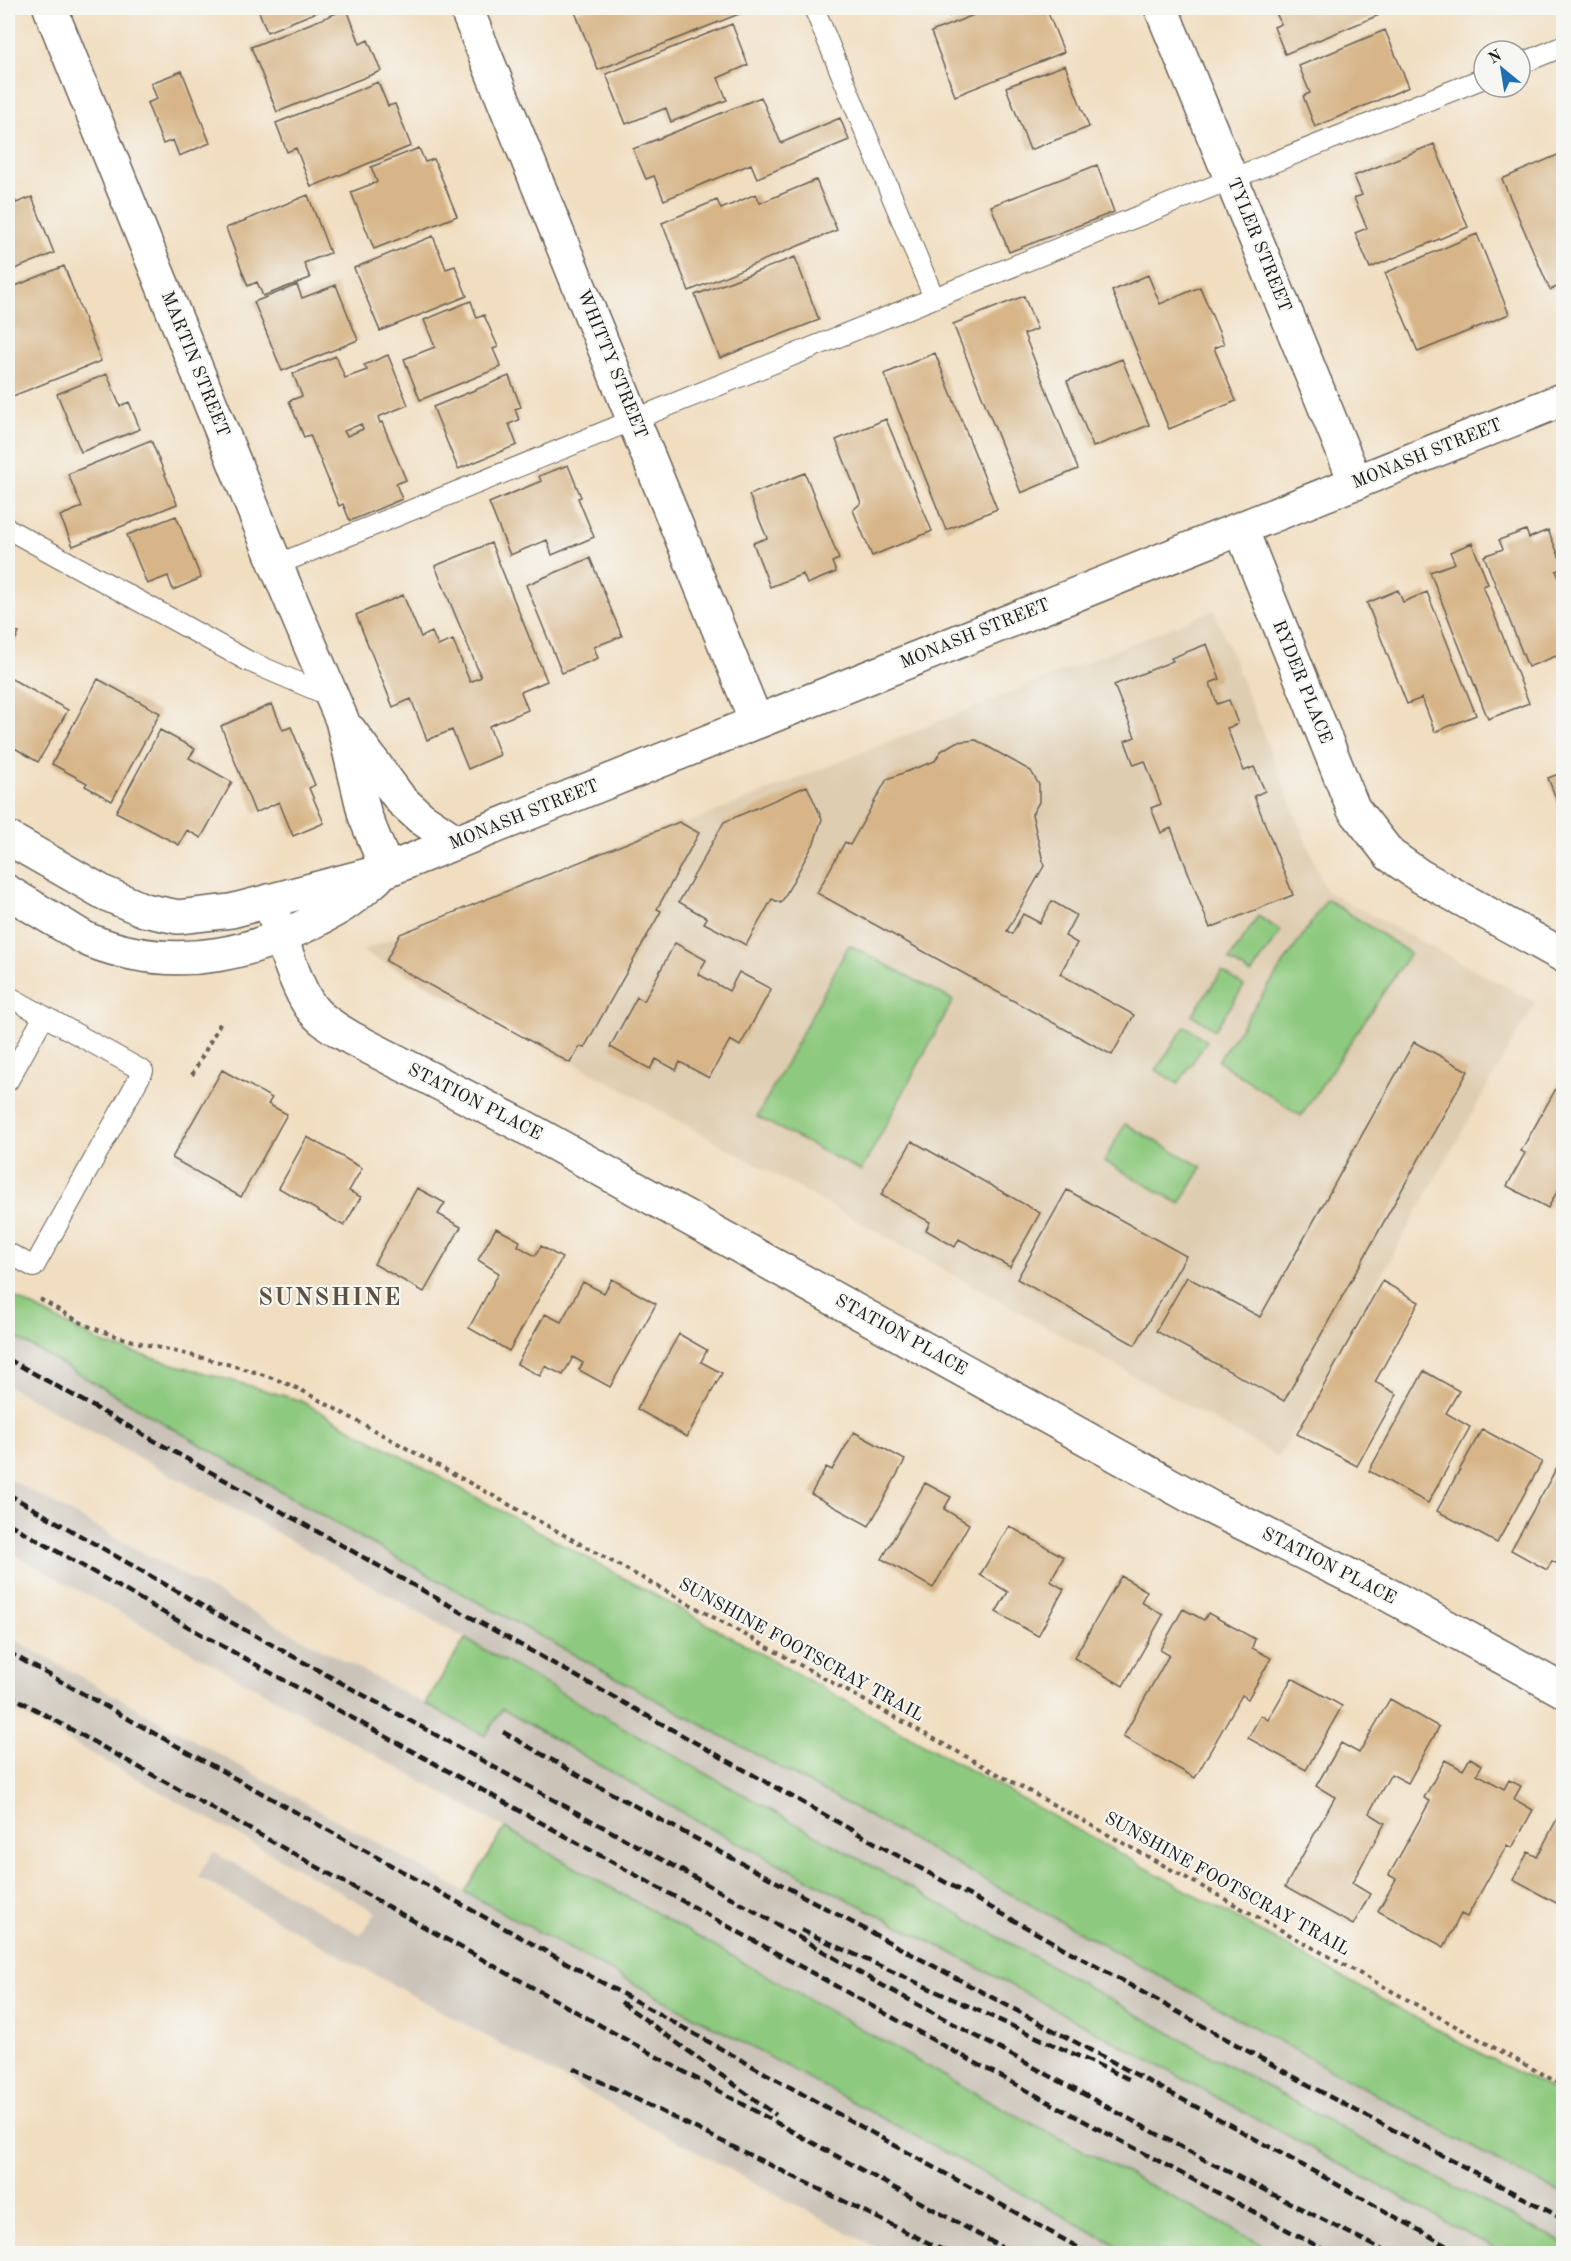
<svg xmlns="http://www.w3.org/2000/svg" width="1571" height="2261" font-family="'Old Standard TT',serif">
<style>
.built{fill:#dfcdb1}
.industrial{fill:#cbc3b8}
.green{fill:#8dc97e;stroke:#54724d;stroke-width:1.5}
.building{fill:#d7b588;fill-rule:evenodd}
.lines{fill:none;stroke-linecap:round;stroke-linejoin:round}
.lane-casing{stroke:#676056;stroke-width:22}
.street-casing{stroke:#676056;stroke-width:36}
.secondary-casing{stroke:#676056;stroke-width:36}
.path{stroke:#676056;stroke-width:4;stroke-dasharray:4.5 4.5;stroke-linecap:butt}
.lane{stroke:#fff;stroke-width:20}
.street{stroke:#fff;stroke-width:33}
.secondary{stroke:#fff;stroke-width:33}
.rail{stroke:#1c1c1c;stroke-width:4.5;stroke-dasharray:9 4.5;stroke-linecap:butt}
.labels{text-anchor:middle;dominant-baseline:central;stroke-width:4.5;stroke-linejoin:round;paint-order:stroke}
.street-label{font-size:18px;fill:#1c1c1c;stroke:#f6f6f2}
.district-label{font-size:24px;font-weight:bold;letter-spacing:1.5px;fill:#5d5242;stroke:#f6f6f2}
</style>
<rect width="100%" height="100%" fill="#f6f6f2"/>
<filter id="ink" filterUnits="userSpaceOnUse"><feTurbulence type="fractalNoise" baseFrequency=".0167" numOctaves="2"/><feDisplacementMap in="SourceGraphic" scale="12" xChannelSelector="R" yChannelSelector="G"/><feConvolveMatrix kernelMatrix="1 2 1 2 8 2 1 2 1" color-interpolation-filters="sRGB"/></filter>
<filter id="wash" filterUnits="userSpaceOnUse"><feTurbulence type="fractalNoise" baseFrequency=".008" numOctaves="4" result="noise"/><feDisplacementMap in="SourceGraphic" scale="24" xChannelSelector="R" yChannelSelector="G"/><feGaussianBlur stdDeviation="1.35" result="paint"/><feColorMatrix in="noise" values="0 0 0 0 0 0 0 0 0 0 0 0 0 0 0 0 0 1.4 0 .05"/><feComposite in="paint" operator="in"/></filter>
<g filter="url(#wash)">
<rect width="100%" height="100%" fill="#f1dec1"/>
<path class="built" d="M1214 610 1326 891 1535 1002 1279 1457 575 1063 361 951 718 811Z"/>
<path class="industrial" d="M8 1333 365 1540 1501 2163 1563 2194V2243L1357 2137 270 1529 8 1386Z
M8 1478 196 1582 485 1736 501 1709 706 1826 948 1951 1503 2253H1278L978 2095 267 1694 8 1551Z
M8 1636 465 1892 1131 2253H886L642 2122 198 1877 213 1852 361 1935 376 1912 8 1707Z"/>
<path class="green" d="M1327 899 1410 953 1301 1116 1218 1061Z
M1258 916 1281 931 1251 974 1229 960Z
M849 945 953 1000 861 1171 757 1117Z
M1222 971 1244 986 1215 1030 1192 1015Z
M1185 1026 1207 1041 1178 1084 1156 1070Z
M1125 1124 1202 1167 1180 1204 1104 1161Z
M8 1294 104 1344 299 1400 675 1606 1468 2047 1563 2096V2194L1501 2163 365 1540 8 1333Z
M465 1639 1357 2137 1563 2243V2253H1503L948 1951 706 1826 502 1709 485 1736 425 1704Z
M505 1828 978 2095 1278 2253H1131L465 1892Z"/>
<g id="blocks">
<path class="building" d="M262 8H327L267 32 258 9Z
M586 8H754L598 70 575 12Z
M946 8H970L949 16Z
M991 8H1046L1064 52 955 96 931 32Z
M1274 8H1376L1379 15 1285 54 1274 27 1281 24Z
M347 9 360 44 368 40 381 71 277 112 251 47Z
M732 24 748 65 718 78 727 100 671 122 666 108 626 124 606 74Z
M1385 30 1409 87 1315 127 1303 96 1310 93 1299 66Z
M1065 65 1089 127 1030 150 1006 87Z
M182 71 210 143 179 156 173 140 163 144 147 103 157 99 151 83Z
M378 82 388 106 395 104 411 146 311 187 296 148 287 152 276 123Z
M761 97 781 143 840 118 849 140 757 178 751 164 664 200 654 176 646 179 633 149Z
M1434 144 1468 227 1370 268 1355 233 1367 228 1354 198 1362 195 1354 176Z
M419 148 425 162 434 159 457 216 374 249 351 192 377 182 371 167Z
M1560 154 1564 162V284L1550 290 1502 179Z
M1097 165 1114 212 1009 252 991 206Z
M816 180 837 230 689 291 662 223 717 200 721 209 756 194 760 203Z
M8 183 16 203 32 197 54 253 8 272Z
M308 195 330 253 304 263 310 278 263 296 257 282 248 286 226 228Z
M1477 234 1509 314 1418 352 1385 273Z
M433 236 446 269 455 266 467 296 380 331 354 268Z
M795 257 819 320 720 358 695 295Z
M64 266 101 361 8 398V289Z
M1148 275 1160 304 1200 287 1224 344 1214 348 1236 401 1169 429 1112 291Z
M297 285 302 298 336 285 358 340 282 371 254 302Z
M1024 296 1037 329 1024 334 1078 469 1021 493 953 324Z
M471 301 477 318 484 315 498 347 493 349 501 367 420 400 404 359 435 347 424 320Z
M935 353 997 509 946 530 884 374Z
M388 355 408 405 378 417 380 423 382 422 406 480 396 484 402 499 350 521 343 504 339 506 310 435 304 437 289 401 302 396 293 374 336 356 345 378 367 370 364 365ZM361 424 363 429 347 436 344 431Z
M1122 359 1149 425 1093 447 1067 381Z
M107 374 120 406 129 402 140 429 81 452 57 394Z
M509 376 521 407 515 409 519 420 509 424 517 445 458 469 433 407Z
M886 419 932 531 872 556 853 510 861 503 836 440Z
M151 440 177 504 73 546 60 516 82 507 68 474Z
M568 465 581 497 578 498 594 537 552 555 547 540 510 555 489 503 541 481 539 476Z
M805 473 839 559 832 562 836 572 807 584 803 574 770 587 753 543 767 538 749 495Z
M176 516 201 578 173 590 168 576 147 584 127 535Z
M1564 522V538H1563L1558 525Z
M1526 530 1529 538 1548 530 1564 568 1556 571 1564 589V653L1528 667 1484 556 1503 549 1499 540Z
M491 543 547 681 521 692 528 710 489 726 500 755 468 769 452 730 427 740 411 699 393 707 356 615 403 595 421 637 432 632 438 646 453 640 470 682 481 677 435 566Z
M1472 543 1488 584 1483 586 1529 703 1488 719 1430 572 1455 563 1450 552Z
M590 558 622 636 594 647 598 658 562 673 526 585Z
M1398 590 1403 602 1427 592 1476 715 1435 732 1422 698 1407 704 1367 603Z
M8 627 19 633 8 653Z
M1207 644 1220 679 1210 683 1217 704 1229 700 1238 724 1227 728 1244 771 1254 767 1265 791 1254 796 1293 895 1210 928 1171 828 1161 833 1151 808 1161 804 1145 761 1134 765 1125 741 1135 737 1114 685 1173 661 1171 658Z
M10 678 68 710 38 762 8 744V684Z
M98 679 160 713 112 801 85 786 87 783 52 764Z
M272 704 283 730 291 727 315 785 309 788 324 823 293 836 279 802 255 813 221 726Z
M160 730 195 749 189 758 232 782 201 838 187 830 179 845 116 812Z
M976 740 1031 771 1039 785V802L1032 814 1044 866 1007 931 1012 934 1023 914 1040 923 1052 901 1076 915 1065 936 1077 943 1060 974 1134 1015 1112 1055 817 893 845 842 850 845 887 779 935 761 941 751 956 742Z
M1564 772V816H1563L1548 778Z
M807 786 822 819 814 843 781 903 772 899 746 945 704 923 707 918 679 902 724 822Z
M679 822 699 833 657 909 661 911 584 1048 580 1046 570 1063 386 961 400 934Z
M675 943 706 960 698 974 729 991 739 972 771 989 740 1046 730 1040 709 1078 680 1062 676 1070 656 1059 650 1069 610 1047 637 997 644 1001Z
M1414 1042 1468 1071 1284 1401 1156 1331 1187 1277 1260 1317Z
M222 1070 272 1098 268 1104 287 1114 241 1197 172 1158Z
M1562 1078 1564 1192 1558 1190 1548 1208 1507 1186 1525 1153 1521 1151Z
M307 1137 362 1168 349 1191 361 1197 344 1226 279 1188Z
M912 1141 1040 1213 1010 1267 959 1239 955 1247 926 1230 930 1222 881 1195Z
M417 1188 445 1203 438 1214 461 1227 424 1292 374 1264Z
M1067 1190 1186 1256 1135 1345 1017 1279Z
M496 1228 520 1241 518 1246 535 1256 541 1246 562 1258 509 1351 469 1328 499 1273 478 1260Z
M612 1279 656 1304 610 1387 579 1370 583 1363 573 1357 563 1375 545 1366 540 1376 517 1364 545 1314 561 1322 583 1282 604 1293Z
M1382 1281 1419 1302 1375 1382 1397 1394 1357 1466 1297 1434Z
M679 1334 707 1350 701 1362 722 1373 687 1437 637 1409Z
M1424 1371 1459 1391 1446 1413 1470 1427 1428 1503 1369 1471Z
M1482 1429 1542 1462 1497 1543 1437 1511Z
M854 1432 905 1460 869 1526 811 1494 826 1467 832 1470Z
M1564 1455V1567L1552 1561 1547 1570 1511 1550Z
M925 1483 951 1497 944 1509 969 1524 933 1588 882 1559Z
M1009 1526 1064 1557 1050 1581 1064 1589 1038 1636 996 1612 1008 1592 980 1575Z
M1121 1576 1147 1591 1141 1602 1163 1615 1123 1686 1074 1658Z
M1183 1609 1204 1620 1208 1613 1255 1639 1252 1648 1271 1658 1248 1699 1242 1695 1195 1778 1123 1737 1169 1655 1160 1650Z
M1292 1678 1342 1706 1306 1770 1248 1738 1261 1715 1268 1720Z
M1390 1699 1439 1727 1408 1783 1391 1774 1369 1813 1385 1823 1352 1883 1370 1894 1353 1925 1285 1887 1335 1797 1316 1786 1341 1743 1359 1753Z
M1470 1758 1482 1765 1477 1774 1504 1789 1509 1780 1521 1786 1514 1799 1533 1810 1512 1848 1507 1845 1467 1917 1461 1914 1444 1947 1378 1911 1396 1879 1389 1875 1430 1801 1424 1798 1445 1760 1463 1770Z
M1558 1817 1564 1820V1907L1513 1880 1528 1852 1537 1857Z"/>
</g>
</g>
<g filter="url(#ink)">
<use href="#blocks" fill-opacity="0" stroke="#676056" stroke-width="1.5"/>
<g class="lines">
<defs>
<path id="lane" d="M814 8 934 298
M1520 64 1564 46
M8 529 248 661 332 697
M276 565 934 298 1484 78
M8 996 143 1071 34 1267 8 1253
M8 1081 44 1016"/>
<path id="street" d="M50 8 276 565 342 720 365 816 387 870
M466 8 756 721
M1161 8 1356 483
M1241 529 1353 808 1390 855 1420 876 1564 956
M350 731 401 800 421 818 457 842
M270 901C279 930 295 988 313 1010 323 1022 338 1030 351 1038L519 1124 1210 1507 1385 1593 1564 1691"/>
<path id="secondary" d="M8 838 104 893 144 910 178 917 231 911 387 870 1564 399
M8 892C26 903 44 914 63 925 72 930 81 937 91 941 178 975 259 954 337 909 351 901 364 889 377 878"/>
</defs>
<use href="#lane" class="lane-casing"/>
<use href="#street" class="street-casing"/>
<use href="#secondary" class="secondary-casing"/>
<path class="path" d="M192 1075 222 1020
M40 1299C60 1310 80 1324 101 1331 167 1354 238 1360 301 1390L1564 2086"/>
<use href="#lane" class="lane"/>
<use href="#street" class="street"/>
<use href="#secondary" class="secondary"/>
<path class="rail" d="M8 1359 1332 2098 1564 2219
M8 1494 227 1620 730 1897 867 1977 1209 2162 1391 2254
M8 1523 199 1633 944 2046 1332 2254
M8 1652 1090 2254
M8 1694 614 2033 1014 2254
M503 1732 594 1784 1232 2126 1462 2254
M801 1930 1131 2080
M621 2002 776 2115
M573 2068 951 2254"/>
</g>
</g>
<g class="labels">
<g class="street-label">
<text transform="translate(1259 245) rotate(68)">TYLER STREET</text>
<text transform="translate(195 364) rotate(68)">MARTIN STREET</text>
<text transform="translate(612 364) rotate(68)">WHITTY STREET</text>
<text transform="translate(1427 454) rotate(-22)">MONASH STREET</text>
<text transform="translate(975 634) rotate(-22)">MONASH STREET</text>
<text transform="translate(1302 682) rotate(68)">RYDER PLACE</text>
<text transform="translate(524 815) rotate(-22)">MONASH STREET</text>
<text transform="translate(475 1102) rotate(27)">STATION PLACE</text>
<text transform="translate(901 1335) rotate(29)">STATION PLACE</text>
<text transform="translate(1329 1566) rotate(27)">STATION PLACE</text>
<text transform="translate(801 1650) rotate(29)">SUNSHINE FOOTSCRAY TRAIL</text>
<text transform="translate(1227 1884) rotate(29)">SUNSHINE FOOTSCRAY TRAIL</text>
</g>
<g class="district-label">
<text x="330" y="1299">SUNSHINE</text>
</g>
</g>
<rect width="1571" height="2261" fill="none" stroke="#f6f6f2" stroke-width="30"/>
<g transform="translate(1502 69) rotate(330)"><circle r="28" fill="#f6f6f2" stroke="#9f9f9c" stroke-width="1.5"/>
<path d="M0-4.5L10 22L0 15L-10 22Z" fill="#1f6fb2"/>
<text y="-9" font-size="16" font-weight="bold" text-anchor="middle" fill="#1c1c1c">N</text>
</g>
</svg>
